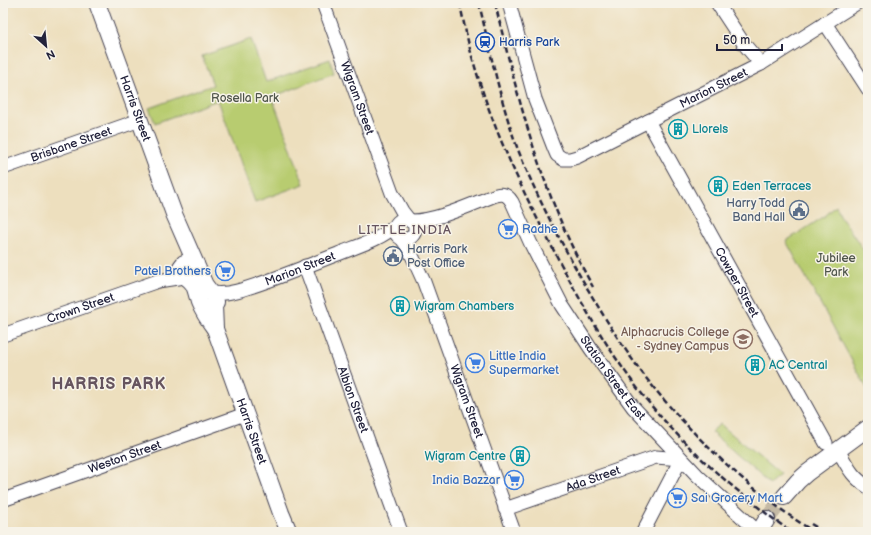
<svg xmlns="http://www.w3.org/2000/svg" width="871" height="535" font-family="'Balsamiq Sans',sans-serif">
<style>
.green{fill:#b8cc70;stroke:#6d7756}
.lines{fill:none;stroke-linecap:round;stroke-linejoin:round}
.major-tunnel{stroke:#c4b9a4;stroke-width:16;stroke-dasharray:16 8;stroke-linecap:butt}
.minor-casing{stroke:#403e4f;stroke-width:15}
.major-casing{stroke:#403e4f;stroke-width:18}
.minor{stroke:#fff;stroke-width:13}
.major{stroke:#fff;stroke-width:16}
.rail{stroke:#22223b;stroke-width:2.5;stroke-dasharray:6 3;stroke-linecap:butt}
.labels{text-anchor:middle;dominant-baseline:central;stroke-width:3;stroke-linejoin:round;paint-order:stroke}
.transit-label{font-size:12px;fill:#164399;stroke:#f7f3e8;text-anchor:start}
.street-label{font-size:12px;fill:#22223b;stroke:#f7f3e8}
.park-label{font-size:12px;fill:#4f554b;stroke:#f7f3e8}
.culture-label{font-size:12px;fill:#0d838f;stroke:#f7f3e8;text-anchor:start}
.service-label{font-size:12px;fill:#4e5e75;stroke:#f7f3e8;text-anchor:end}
.shop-label{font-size:12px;fill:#366cbe;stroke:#f7f3e8;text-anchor:start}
.education-label{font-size:12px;fill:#785e54;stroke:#f7f3e8;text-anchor:end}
.neighbourhood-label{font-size:13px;letter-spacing:1px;fill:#66545f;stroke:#f7f3e8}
.district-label{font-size:16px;font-weight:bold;letter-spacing:1px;fill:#66545f;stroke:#f7f3e8}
</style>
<rect width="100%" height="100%" fill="#f7f3e8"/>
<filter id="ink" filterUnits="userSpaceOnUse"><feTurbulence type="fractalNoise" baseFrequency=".025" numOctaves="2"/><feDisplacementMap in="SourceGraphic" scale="8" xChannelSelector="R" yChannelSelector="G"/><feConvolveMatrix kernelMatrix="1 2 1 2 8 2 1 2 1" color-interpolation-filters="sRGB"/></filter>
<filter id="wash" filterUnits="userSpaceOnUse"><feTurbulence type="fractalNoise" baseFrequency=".012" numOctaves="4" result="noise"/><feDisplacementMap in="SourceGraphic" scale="16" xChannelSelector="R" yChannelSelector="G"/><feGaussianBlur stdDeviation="0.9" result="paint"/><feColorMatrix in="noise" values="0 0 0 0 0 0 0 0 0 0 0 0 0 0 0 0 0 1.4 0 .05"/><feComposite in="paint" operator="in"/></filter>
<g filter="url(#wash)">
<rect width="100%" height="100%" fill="#eddfbe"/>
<path class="green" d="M251 39 266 82 330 59 334 73 272 97 304 184 255 202 218 100 155 123 149 108 213 85 202 56Z
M836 206 840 215 868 257V390L786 241 825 216Z
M720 424 780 475 769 484 711 432Z"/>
</g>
<g filter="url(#ink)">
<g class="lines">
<path class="major-tunnel" d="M767 519 784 497"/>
<defs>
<g id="minor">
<path id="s1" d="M323 3 392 193 402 211 409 220"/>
<path id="s2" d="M509 3 535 99 554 148 557 155 563 159H570L577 157 761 64 857 3"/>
<path d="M717 3 744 44 761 64"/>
<path d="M825 23 868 89"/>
<path id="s3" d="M648 121 826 443"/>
<path id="s4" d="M3 168 140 120"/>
<circle cx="405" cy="229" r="10"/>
<path id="s5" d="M410 221C435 222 472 204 496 195 504 193 508 195 512 202L531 244 562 305 591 349 633 407 697 475 758 532"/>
<path id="s6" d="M402 239 409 249 424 282 514 532"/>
<path id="s7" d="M305 266 401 532"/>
<path id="s8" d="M213 293C220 294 229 293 237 291 270 282 306 266 338 254 357 246 380 240 395 226"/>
<path id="s9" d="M3 335 158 281 184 277"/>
<path d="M838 450C848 467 851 476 868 487"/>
<path id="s10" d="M3 500 245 414"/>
<path id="s11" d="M505 509 656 457 681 459"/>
<path d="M643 532 681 459"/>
</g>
<g id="major">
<path id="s12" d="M97 3 174 214 205 285 215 298 216 302 214 305 215 329"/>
<path id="s13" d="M196 264 192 261 184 263 181 267C180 277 188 276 193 284 196 289 197 296 199 302 203 312 209 321 215 329L281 513 289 532"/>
<path d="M784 497 798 481 807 473 868 428"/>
<path d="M759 532 767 519"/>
</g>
</defs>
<use href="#minor" class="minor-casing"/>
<use href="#major" class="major-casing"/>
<use href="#minor" class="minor"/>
<use href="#major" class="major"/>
<path class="rail" d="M460 3C475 89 510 168 551 245 585 311 621 375 672 429 708 468 749 501 791 532
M479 3C490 51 500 100 517 147 534 191 556 233 579 274 601 312 623 349 650 383 696 440 752 492 814 532
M495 3C519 103 542 196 593 287
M811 524 824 532"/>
</g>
</g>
<defs>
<symbol id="station-ring" viewBox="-11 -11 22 22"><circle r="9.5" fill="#f7f3e8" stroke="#1a4fb4" stroke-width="1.5"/><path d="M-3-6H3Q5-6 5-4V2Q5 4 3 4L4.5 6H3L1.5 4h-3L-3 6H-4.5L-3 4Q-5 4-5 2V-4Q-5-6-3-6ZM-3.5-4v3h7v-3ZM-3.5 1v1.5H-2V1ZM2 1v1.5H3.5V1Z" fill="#1a4fb4"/></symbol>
<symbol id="building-ring" viewBox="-11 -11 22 22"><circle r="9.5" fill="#f7f3e8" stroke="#0f9aa8" stroke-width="1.5"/><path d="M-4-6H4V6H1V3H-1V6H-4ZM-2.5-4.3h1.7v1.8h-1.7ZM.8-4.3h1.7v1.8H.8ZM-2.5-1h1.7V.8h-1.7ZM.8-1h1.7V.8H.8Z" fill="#0f9aa8"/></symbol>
<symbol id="civic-ring" viewBox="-11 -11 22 22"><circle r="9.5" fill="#f7f3e8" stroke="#5c6f8a" stroke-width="1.5"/><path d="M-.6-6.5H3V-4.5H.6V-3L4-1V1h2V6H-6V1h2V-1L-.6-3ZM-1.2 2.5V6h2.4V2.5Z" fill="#5c6f8a"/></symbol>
<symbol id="supermarket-ring" viewBox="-11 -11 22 22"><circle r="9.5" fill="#f7f3e8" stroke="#3f7fe0" stroke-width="1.5"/><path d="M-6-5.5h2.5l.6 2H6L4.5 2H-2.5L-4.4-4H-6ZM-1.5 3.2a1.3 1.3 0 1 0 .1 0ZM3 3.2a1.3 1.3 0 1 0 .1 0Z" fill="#3f7fe0"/></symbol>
<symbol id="university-ring" viewBox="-11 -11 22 22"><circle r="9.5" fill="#f7f3e8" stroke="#8d6e63" stroke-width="1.5"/><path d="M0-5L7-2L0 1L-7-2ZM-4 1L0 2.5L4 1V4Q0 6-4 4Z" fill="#8d6e63"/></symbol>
</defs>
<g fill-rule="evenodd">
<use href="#station-ring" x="474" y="31" width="22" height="22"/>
<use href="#building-ring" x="667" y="118" width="22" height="22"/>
<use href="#building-ring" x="707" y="175" width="22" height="22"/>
<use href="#civic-ring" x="788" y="199" width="22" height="22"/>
<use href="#supermarket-ring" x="497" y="218" width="22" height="22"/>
<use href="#civic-ring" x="382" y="245" width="22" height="22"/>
<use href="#supermarket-ring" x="214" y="260" width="22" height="22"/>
<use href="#building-ring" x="389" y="295" width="22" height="22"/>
<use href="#university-ring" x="732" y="328" width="22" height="22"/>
<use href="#supermarket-ring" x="464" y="352" width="22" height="22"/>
<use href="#building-ring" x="744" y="354" width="22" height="22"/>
<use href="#building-ring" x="509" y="445" width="22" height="22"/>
<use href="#supermarket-ring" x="503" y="469" width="22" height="22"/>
<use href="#supermarket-ring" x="666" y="487" width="22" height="22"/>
</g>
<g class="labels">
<g class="transit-label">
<text x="499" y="42">Harris Park</text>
</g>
<g class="street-label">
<text stroke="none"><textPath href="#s2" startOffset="334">Marion Street</textPath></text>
<text stroke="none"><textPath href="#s1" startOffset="101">Wigram Street</textPath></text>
<text stroke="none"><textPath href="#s12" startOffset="112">Harris Street</textPath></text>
<text stroke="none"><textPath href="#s4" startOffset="72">Brisbane Street</textPath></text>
<text stroke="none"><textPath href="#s8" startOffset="91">Marion Street</textPath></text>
<text stroke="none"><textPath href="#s3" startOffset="184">Cowper Street</textPath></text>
<text stroke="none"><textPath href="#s9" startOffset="82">Crown Street</textPath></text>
<text stroke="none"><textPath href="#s5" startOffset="313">Station Street East</textPath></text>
<text stroke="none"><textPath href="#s7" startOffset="142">Albion Street</textPath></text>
<text stroke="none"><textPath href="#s6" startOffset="175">Wigram Street</textPath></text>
<text stroke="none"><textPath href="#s13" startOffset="199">Harris Street</textPath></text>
<text stroke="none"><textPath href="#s10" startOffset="129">Weston Street</textPath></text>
<text stroke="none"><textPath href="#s11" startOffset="93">Ada Street</textPath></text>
</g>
<g class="park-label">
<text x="245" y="98">Rosella Park</text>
<text x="836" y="258">Jubilee<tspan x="836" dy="14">Park</tspan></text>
</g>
<g class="culture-label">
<text x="692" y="129">Llorels</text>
<text x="732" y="186">Eden Terraces</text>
<text x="414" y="306">Wigram Chambers</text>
<text x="769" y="365">AC Central</text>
<text x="506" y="456" text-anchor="end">Wigram Centre</text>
</g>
<g class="service-label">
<text x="785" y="203">Harry Todd<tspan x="785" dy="14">Band Hall</tspan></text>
<text x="407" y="249" text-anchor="start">Harris Park<tspan x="407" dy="14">Post Office</tspan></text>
</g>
<g class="shop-label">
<text x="522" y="229">Radhe</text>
<text x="211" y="271" text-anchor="end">Patel Brothers</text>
<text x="489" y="356">Little India<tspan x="489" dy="14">Supermarket</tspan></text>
<text x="500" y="480" text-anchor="end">India Bazzar</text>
<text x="691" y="498">Sai Grocery Mart</text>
</g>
<g class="education-label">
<text x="729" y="332">Alphacrucis College<tspan x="729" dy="14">- Sydney Campus</tspan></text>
</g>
<g class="neighbourhood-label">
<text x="405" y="230">LITTLE INDIA</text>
</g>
<g class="district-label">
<text x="109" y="384">HARRIS PARK</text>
</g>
</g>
<rect width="871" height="535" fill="none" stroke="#f7f3e8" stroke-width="16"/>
<g transform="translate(46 46) rotate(153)" stroke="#f7f3e8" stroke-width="3" paint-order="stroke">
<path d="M0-3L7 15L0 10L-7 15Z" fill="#22223b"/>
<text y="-6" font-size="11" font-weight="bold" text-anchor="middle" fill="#22223b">N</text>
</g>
<path d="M717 44v6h65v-6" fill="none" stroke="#22223b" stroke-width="2"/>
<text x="723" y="44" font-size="12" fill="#22223b" stroke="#f7f3e8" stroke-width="3" paint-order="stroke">50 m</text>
</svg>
